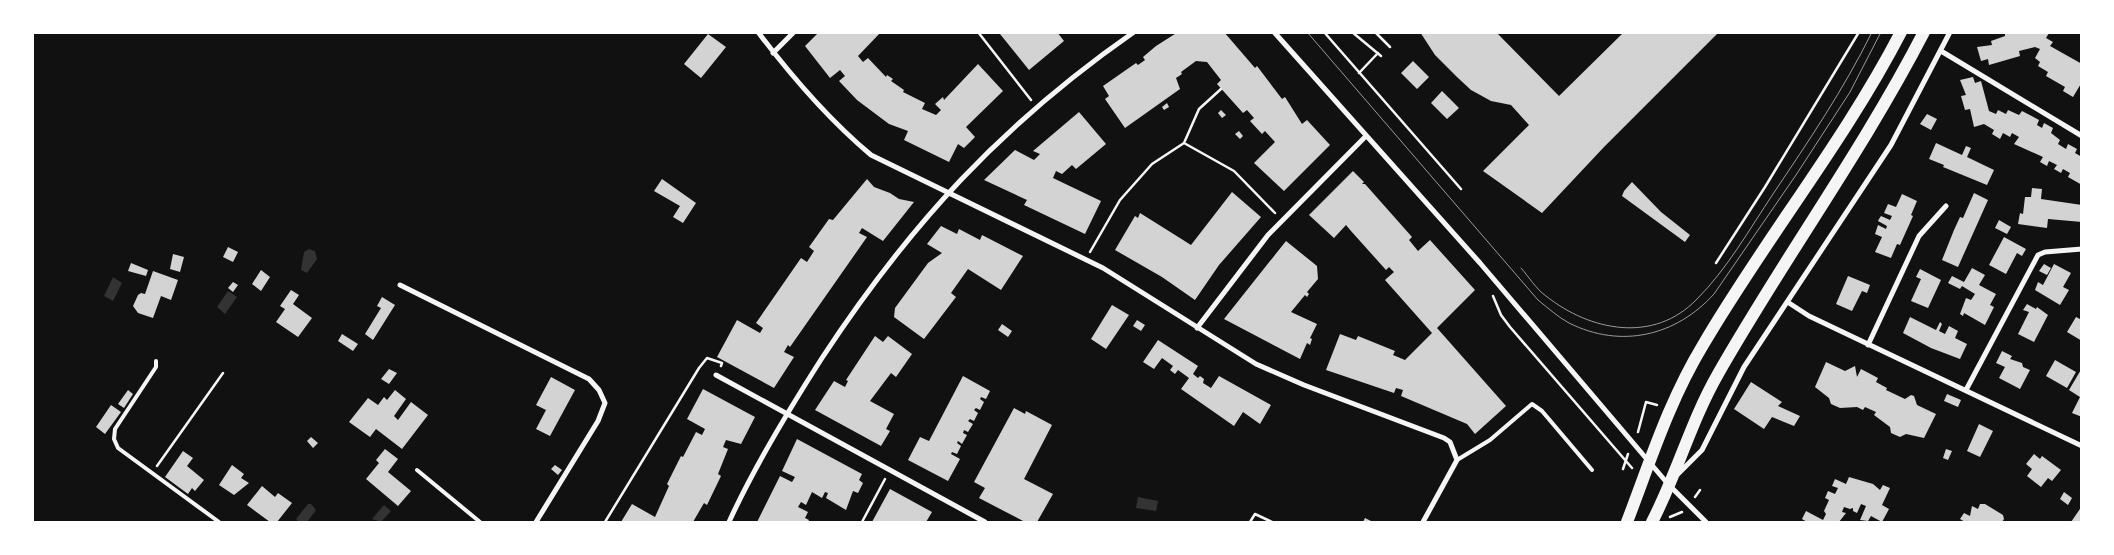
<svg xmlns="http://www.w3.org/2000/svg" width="2114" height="555" font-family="Karla,sans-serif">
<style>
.water{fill:#333}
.building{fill:#d3d3d3}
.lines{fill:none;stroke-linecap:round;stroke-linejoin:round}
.path{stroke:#f5f5f5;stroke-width:2.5}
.service{stroke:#f5f5f5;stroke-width:4}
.minor{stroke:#f5f5f5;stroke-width:5}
.primary{stroke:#f5f5f5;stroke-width:12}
.tram{stroke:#9a9a9a;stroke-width:1}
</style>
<rect width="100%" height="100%" fill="#111"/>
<path class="water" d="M309 249 315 251 317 259 307 273 301 270 304 252Z
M113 277 122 283 113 301 104 296Z
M228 291 237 297 225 314 217 307Z
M1138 497 1158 501 1156 511 1136 508Z
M308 504H311L316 510 307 522H299L296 519Z
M384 505 391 511 381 522 372 519Z"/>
<path class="building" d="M819 32H881L858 56 863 62 868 58 886 77 887 75 893 79 891 81 904 90 903 92 925 103 922 109 936 115 941 110 935 104 943 97 944 100 978 64 1003 91 966 127 975 137 964 148 958 144 949 162 904 140 908 131 889 124 857 100 839 81 845 76 840 70 830 78 805 46Z
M1002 32H1057L1064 41 1029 70 1000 34Z
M1178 32H1224L1255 68 1257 66 1282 99 1285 97 1302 124 1307 120 1330 145 1284 191 1254 163 1275 142 1265 131 1262 134 1250 121 1254 118 1247 110 1243 113 1217 84 1221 80 1207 62 1196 61 1181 72 1182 74 1176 78 1180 89 1125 128 1105 99 1109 96 1103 86 1136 63 1138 65 1145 60 1143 57 1156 46Z
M1420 32H1496L1559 96 1624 32H1719L1604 147 1542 213 1483 171 1529 125 1511 105 1491 101 1471 90 1457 77 1435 55Z
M2005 32H2040L2041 34 2047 32 2049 33 2046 38 2053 42 2050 46 2082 64V82L2073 97 2063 91 2065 87 2046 76 2048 72 2038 66 2040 62 2035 58 2040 49 2035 47 2019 51 2020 56 1989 65 1988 59 1981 61 1977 47 1992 45 1991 41 2005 36Z
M708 34 726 47 701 78 684 64Z
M1413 61 1429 77 1417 89 1401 73Z
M1973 77 1975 83 1981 81 1989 111 1996 114 1998 110 2006 114 2008 110 2019 115 2022 111 2039 120 2037 125 2042 128 2044 123 2053 128 2051 133 2060 140 2058 144 2066 149 2068 144 2077 149 2075 153 2082 157V185L2068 177 2070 173 2063 169 2061 173 2054 169 2057 165 2049 161 2047 166 2040 162 2043 157 2014 144 2019 137 2012 133 2010 137 2003 133 2000 139 1992 134 1994 130 1984 124 1974 127 1970 109 1965 110 1961 96 1966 95 1960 80Z
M1442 91 1459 108 1447 119 1431 103Z
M1167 103 1169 107 1164 110 1162 107Z
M1221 110 1226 115 1222 118 1218 113Z
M1079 112 1106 144 1076 169 1072 165 1062 174 1056 171 1053 178 1101 201 1085 234 1024 205 1027 200 984 180 1015 150 1034 160 1040 154 1033 151Z
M1927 114 1937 119 1931 130 1920 124Z
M1239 131 1243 136 1240 139 1235 134Z
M1936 143 1962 155 1966 146 1971 148 1967 157 1994 170 1987 185 1943 167 1944 165 1929 159Z
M1353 171 1364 182 1362 184H1365L1412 237 1409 240 1418 251 1430 240 1475 290 1437 328 1506 406 1475 434 1467 424 1401 396 1403 390 1396 388 1394 393 1326 370 1340 334 1356 340 1358 336 1395 351 1393 355 1405 360 1432 333 1385 280 1394 272 1389 267 1386 270 1351 231 1346 225 1334 238 1309 215Z
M662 179 696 203 683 223 673 217 680 206 654 191Z
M867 179 874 187 890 193 899 199 914 202 883 241 862 228 859 233 867 237 790 347 788 345 784 352 794 357 774 388 717 357 737 320 760 333 763 328 756 323 801 258 807 262 814 251 809 247 829 219 833 220Z
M1632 182 1661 212 1690 235 1685 242 1622 196 1624 191Z
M2032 188 2042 189 2041 199 2082 205V222L2048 219 2047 228 2018 224 2020 213 2023 214 2025 197H2031Z
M1232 192 1261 217 1219 265 1195 300 1162 277 1115 250 1135 216 1138 218 1140 213 1191 245Z
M1974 193 1988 200 1958 267 1942 260 1954 230 1960 217 1963 218Z
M1902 194 1917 201 1911 215 1913 216 1900 245 1897 244 1891 258 1875 252 1882 237 1875 234 1878 225 1886 229 1887 226 1878 221 1879 219 1881 216 1890 220 1892 216 1884 213 1888 204 1896 207Z
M1999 220 2011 227 2007 234 1995 228Z
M941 226 957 234 959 229 980 240 982 235 1023 256 1001 290 968 269 951 293 956 297 924 339 894 317 895 308 928 263 942 253 927 244Z
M2004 237 2026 249 2022 256 2017 253 2006 274 1989 265Z
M1286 241 1317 266 1318 279 1307 292 1309 294 1307 297 1305 295 1291 312 1317 324 1310 338 1312 339 1310 345 1307 343 1300 359 1224 319Z
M228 247 238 252 233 262 223 257Z
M173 254 184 257 180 272 170 269Z
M131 263 148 270 146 276 128 271Z
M2044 264 2051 268 2047 275 2039 271Z
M2054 264 2071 273 2063 287 2069 290 2060 305 2035 290 2038 282 2043 285Z
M1972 268 1985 275 1979 285 1996 294 1990 305 1994 307 1985 325 1964 313 1963 316 1960 314 1966 298 1971 300 1975 294 1962 286 1960 289 1948 283 1952 276 1964 282Z
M1920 269 1941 280 1928 308 1911 301 1921 279 1916 277Z
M261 270 270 277 261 291 252 284Z
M153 271 178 280 171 300 161 296 153 318 138 313 133 306 138 295 141 293 145 294Z
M1848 276 1870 285 1867 293 1862 291 1852 311 1836 304Z
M233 282 238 285 233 292 228 288Z
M291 290 299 295 293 304 312 318 298 337 276 322 285 309 280 306Z
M382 297 395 305 373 340 365 334 381 308 377 306Z
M2027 304 2036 309 2037 307 2048 315 2034 342 2018 334 2029 312 2023 310Z
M1112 305 1129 315 1106 349 1091 339Z
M1910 317 1936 330 1940 322 1942 324 1939 331 1945 334 1949 326 1958 331 1955 338 1967 344 1960 359 1931 348 1903 333Z
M2076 317 2082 320V341L2067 332Z
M1137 320 1145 325 1141 331 1133 326Z
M1002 324 1012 331 1008 337 998 330Z
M342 334 358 344 353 351 338 341Z
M875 336 883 342 888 336 912 354 896 377 891 373 870 401 894 414 886 429 890 431 881 446 815 410 834 381 845 387 848 381 846 380Z
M1158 340 1198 366 1193 374 1198 378 1200 376 1204 379 1203 383 1211 388 1219 376 1271 405 1260 424 1243 412 1234 426 1181 389 1189 378 1178 370 1175 374 1170 370 1173 366 1162 358 1154 369 1143 362Z
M2002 351 2012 356 2010 359 2022 363 2023 367 2030 370 2020 389 1999 378 2005 367 1996 363Z
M2055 360 2076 372 2067 388 2046 376Z
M1826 362 1845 371 1855 366 1857 377 1861 369 1878 378 1876 382 1887 388 1886 390 1905 399 1911 395 1914 396 1917 405 1936 414 1924 438 1906 434 1900 437 1891 433 1890 427 1874 415 1876 412 1865 407 1863 410 1857 407 1840 408 1831 404 1829 398 1815 387Z
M2082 368V417L2072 413 2080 397 2069 390Z
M389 369 397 373 389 384 381 379Z
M963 376 990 391 986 399 981 397 980 399 984 402 980 410 976 408 974 410 978 413 974 421 970 419 968 421 973 424 968 432 964 430 963 433 967 435 962 444 958 441 957 443 961 446 957 454 952 452 951 454 960 459 948 481 908 460 920 437 929 441Z
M551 377 575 390 550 436 536 429 546 410 536 405Z
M1751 382 1782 402 1778 406 1800 416 1794 426 1772 417 1764 429 1734 409Z
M703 389 755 417 741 444 726 440 723 447 728 449 718 474 721 476 707 505 704 503 693 522H621L632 504 655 517 669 486 667 484 681 456 683 457 696 432 702 435 705 429 687 419Z
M128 390 133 394 124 408 118 404Z
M395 390 406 399 394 416 398 420 411 402 428 415 402 449 376 429 370 437 349 422 368 398 378 405 384 397 387 400Z
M1947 394 1961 400 1958 407 1944 401Z
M111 405 121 412 105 434 96 427Z
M1014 408 1025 414 1026 411 1052 425 1024 479 1053 494 1037 522H1025L979 498 985 488 974 482Z
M1979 424 1993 431 1980 457 1967 451Z
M311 437 318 443 313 448 307 441Z
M797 439 862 474 859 480 863 483 858 493 853 491 846 510 826 498 828 493 825 492 822 498 812 492 806 505 801 502 798 507 808 512 805 518 809 520 808 522H757L780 476 792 482 795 477 782 471Z
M385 449 398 459 388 472 411 491 398 506 366 479 379 463 376 460Z
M1946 449 1952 451 1948 460 1943 458Z
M183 451 193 458 187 466 204 480 195 491 192 488 188 494 165 477Z
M2034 454 2040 459 2042 456 2061 470 2052 481 2048 478 2041 487 2027 476 2032 469 2026 464Z
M232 465 244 474 241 478 249 483 234 495 219 485Z
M555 465 562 470 558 475 551 469Z
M1849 477 1873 484 1880 490 1883 485 1890 488 1882 505 1889 509 1882 522 1871 516 1868 521 1860 520 1866 506 1861 504 1857 513 1853 511V508L1850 509 1844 507 1842 512 1846 513 1839 522H1807L1802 519 1806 511 1823 520 1826 514 1824 511 1829 500 1825 498 1828 491 1835 494 1838 488 1832 486 1835 479 1846 484Z
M262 486 275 497 278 493 292 503 277 522H270L247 505Z
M890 489 932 512 926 522H872Z
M2064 492 2072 498 2068 505 2060 499Z
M1980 504H1985L2003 515 2004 519 2002 522H1965L1960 519 1964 513 1970 516 1972 506 1978 509Z
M2082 506V522H2071Z
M1365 518 1373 522H1363Z"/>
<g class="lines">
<path class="path" d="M978 32 1031 100
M1324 32 1461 189
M1352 32 1381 56
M1375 32 1390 47
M1359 73 1378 53
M1184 143 1234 171 1275 213
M1090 252 1120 200 1152 164 1184 143 1199 109 1221 89
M1716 263 1765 187 1859 32
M1493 296 1501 315 1510 327 1632 468
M1638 432 1646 402 1657 405
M157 466 223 373
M1623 469 1628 454
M1695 497 1700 490
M1670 517 1682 512
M605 522 699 368 707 358 722 363 721 366
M862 522 885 479
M1250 522 1255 514 1272 522"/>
<path class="service" d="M156 361V367L115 429 114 439 118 448 219 522
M1457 460 1490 440 1532 404 1542 411 1592 470
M417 470 480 522"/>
<path class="minor" d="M758 32C792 77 828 119 871 155L1103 268 1256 364 1304 385 1444 438 1450 442 1457 460 1423 522
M1274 32 1480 263 1668 484 1706 522
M1941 51 2082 136
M773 53 794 32
M400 285 589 379 599 390 605 403 598 421 536 522
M1789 303 1809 316 2082 446
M1197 328 1268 235 1366 136
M1868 345 1919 236 1946 206
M716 375 985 522
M1966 390 2038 255 2045 252 2082 249
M1678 474 1702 450 1744 367 1891 145 1950 32
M729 522C755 465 788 411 822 358 910 224 1002 124 1134 32"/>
<path class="primary" d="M1627 522C1650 462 1669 401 1703 345 1765 239 1844 142 1901 32
M1652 522C1677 474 1691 421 1718 374 1784 258 1863 150 1924 32"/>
<path class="tram" d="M1307 32 1538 300C1548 308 1558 317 1569 323 1621 349 1676 336 1714 294L1796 175 1850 92 1881 32
M1521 268C1529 277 1536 289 1546 296 1590 331 1654 344 1697 299 1727 269 1749 230 1773 194 1808 142 1844 89 1872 32"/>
</g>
<rect width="2114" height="555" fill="none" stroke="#ffffff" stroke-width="68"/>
</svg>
